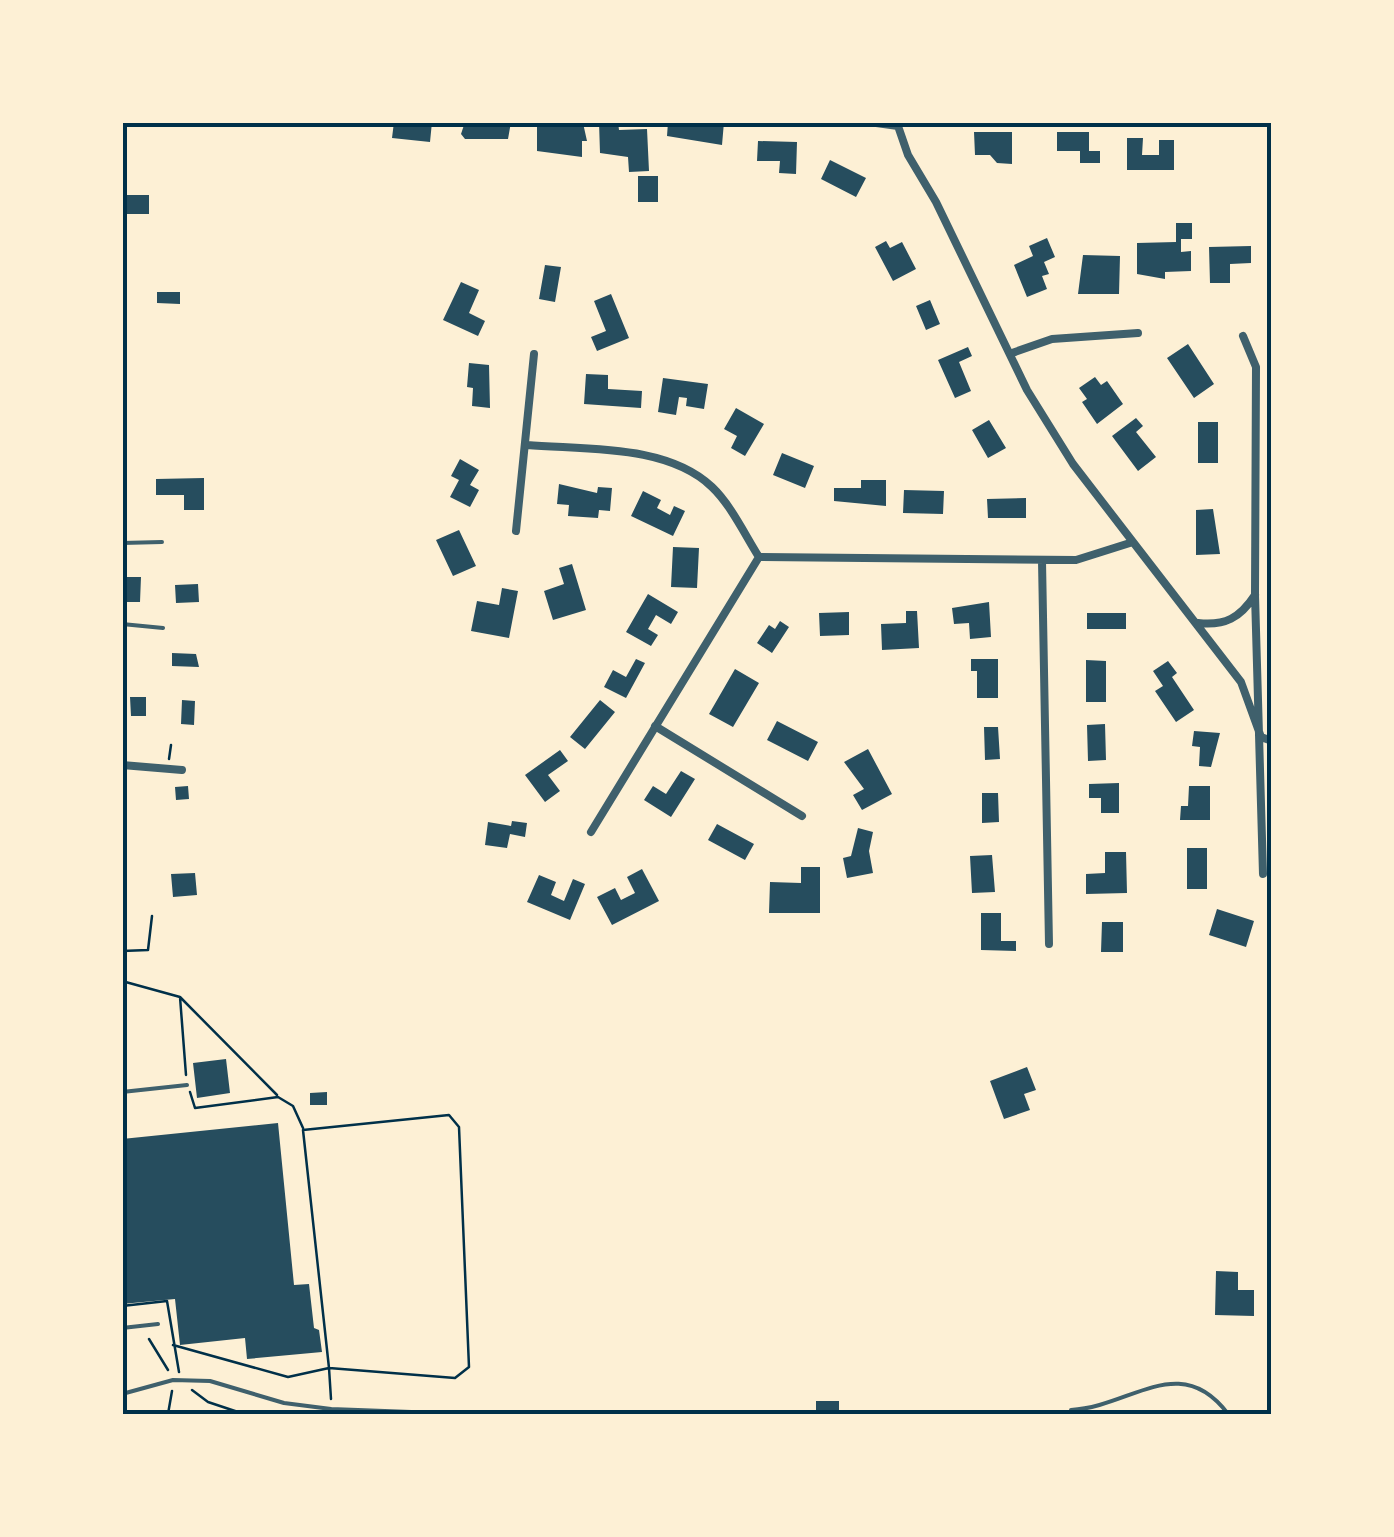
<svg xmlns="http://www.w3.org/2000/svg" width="1394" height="1537" font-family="Jost,sans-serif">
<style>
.building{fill:#264d5e}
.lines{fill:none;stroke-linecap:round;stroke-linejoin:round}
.path{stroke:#003049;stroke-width:2.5}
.service{stroke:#3f606c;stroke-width:4}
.minor{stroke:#3f606c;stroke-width:8}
.neatline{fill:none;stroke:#003049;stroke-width:4}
</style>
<rect width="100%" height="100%" fill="#fdf0d5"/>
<path class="building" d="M394 122H432L430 142 392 138Z
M511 122 508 139H465L461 134 465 122Z
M537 122 583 123 587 141H582V157L537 151Z
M599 122H618L619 130 647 129 649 171 629 172 628 157 600 153Z
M668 122H724L722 145 667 136Z
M974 132H1012V164L997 163 990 155H975Z
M1057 132H1089V151H1100V163H1080V151H1057Z
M1127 138H1143L1142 155H1159V140H1174V170H1127Z
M758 141 797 142 796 174 779 173 780 161H757Z
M830 160 866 178 856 197 821 179Z
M638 176H658V202H638Z
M122 195H149V214H122Z
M1176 223H1192V239H1181V252L1191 251V271L1165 272V279L1137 274V243L1176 242Z
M1047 238 1055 257 1044 262 1049 274 1042 276 1047 289 1027 297 1014 265 1033 256 1029 246Z
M886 241 890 248 902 242 916 269 893 281 875 247Z
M1251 246V263L1230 264V283H1210L1209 247Z
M1083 255 1120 256 1119 294H1078Z
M545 265 561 267 555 302 539 299Z
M461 282 479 290 469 313 485 321 478 336 443 320Z
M157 292H180V304L157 303Z
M611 294 629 338 597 351 591 337 606 331 594 301Z
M930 300 940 324 926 330 916 306Z
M1188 344 1214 384 1194 398 1167 358Z
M968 347 972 356 959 362 971 391 955 398 938 360Z
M469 363 489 365 490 408 472 406 473 388 467 387Z
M586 374 608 375V389L642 391 641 408 584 404Z
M1095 377 1101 385 1107 381 1123 404 1097 424 1082 402 1087 399 1079 388Z
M663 378 708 384 704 409 686 406 687 398 679 397 676 415 658 412Z
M736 408 764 424 745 456 731 448 737 436 724 429Z
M1136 418 1143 426 1136 432 1156 457 1138 471 1112 436Z
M989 420 1006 448 988 458 972 430Z
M1198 422H1218V463H1198Z
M782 453 814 466 805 488 773 475Z
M460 459 479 470 470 485 479 490 470 507 450 497 459 480 451 476Z
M204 478V510H184V495H156V479Z
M861 480H886V506L834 501V488H861Z
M559 484 597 493 598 487 612 488 610 511 599 510 598 518 568 516 569 505 557 504Z
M904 490 944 491 943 514 903 513Z
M643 491 661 500 657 508 670 515 674 506 685 511 673 536 631 516Z
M1026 498V518H988L987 499Z
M1213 509 1220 554 1196 555V510Z
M459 530 476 566 453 576 436 540Z
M673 547 699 548 697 588 671 587Z
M572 564 586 610 553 620 544 591 564 584 559 568Z
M126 577H141L140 602H126Z
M198 584 199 602 176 603 175 585Z
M502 588 518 591 509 638 471 631 477 601 499 605Z
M648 594 678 612 671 624 656 615 648 629 658 635 651 646 626 632Z
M989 602 991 637 970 639 969 623 954 624 952 608Z
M906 611H917L919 648 882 650 881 624 906 623Z
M849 612V635L820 636 819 613Z
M1087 613H1126V629H1087Z
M780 621 789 627 772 653 757 643 769 625 775 629Z
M172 653 196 654 199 667 172 666Z
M636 659 645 663 626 698 604 687 613 670 626 677Z
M971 659H998V698H977V671H971Z
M1086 660 1106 661V702H1086Z
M1168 661 1177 673 1172 677 1194 710 1176 722 1155 691 1163 686 1153 671Z
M735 669 759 683 733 727 709 714Z
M130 697H146V716H131Z
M182 700 195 701 194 725 181 724Z
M600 700 615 712 585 749 570 737Z
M777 721 818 742 808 761 767 740Z
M1105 724 1106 760 1088 761 1087 725Z
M984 727H998L1000 759 985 760Z
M1194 731 1220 733 1211 767 1199 766 1200 747 1192 746Z
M868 749 892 794 862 810 853 795 864 789 844 762Z
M560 750 568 761 548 775 560 791 545 802 525 775Z
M681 771 695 779 671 817 644 800 653 786 666 794Z
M1119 783V813H1101V798H1089V784Z
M188 786 189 799 176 800 175 787Z
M1189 786H1210V820H1180L1181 806H1188Z
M982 793H998L999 822 982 823Z
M512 821 527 823 525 837 510 834 507 848 485 845 488 822 511 826Z
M717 824 754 844 745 860 708 840Z
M858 828 873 832 869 851 873 873 847 878 843 858 851 856Z
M1187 848H1207V889H1187Z
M1105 852H1126L1127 893 1086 894V874L1105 873Z
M992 855 995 892 972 893 970 856Z
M801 867H820V913H769L770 882 801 883Z
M642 869 659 901 612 925 597 897 615 888 621 900 635 893 627 877Z
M195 873 197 895 173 897 171 874Z
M539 875 556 882 551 895 564 901 573 879 585 884 570 920 527 902Z
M1217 909 1254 921 1246 947 1209 935Z
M981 913H1001V941H1016V951L981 950Z
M1102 922H1123V952H1101Z
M226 1059 230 1093 197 1098 193 1063Z
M1027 1067 1036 1090 1024 1094 1030 1110 1004 1119 990 1081Z
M327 1092V1105H310V1093Z
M278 1123 294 1285 309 1284 314 1328 319 1330 322 1352 247 1359 245 1338 180 1345 175 1299 122 1304V1139Z
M1216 1271 1238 1272V1290H1254V1316L1215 1315Z
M816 1401H839V1414H816Z"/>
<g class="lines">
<path class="path" d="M169 759 171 745
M122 951 148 950 152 916
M122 981 180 997 277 1095
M180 997 186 1075
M190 1092 195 1108 278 1097 293 1106 303 1128
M122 1306 167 1301 179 1372
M149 1339 168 1370
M173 1345 288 1377 329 1368 455 1378 469 1367 459 1127 449 1115 303 1130 329 1368 331 1399
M192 1390 208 1402 244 1414
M168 1414 172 1391"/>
<path class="service" d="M122 543 162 542
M122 624 163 628
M122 1092 187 1085
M122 1328 158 1324
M122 1394 173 1380 210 1381 284 1403 331 1409 332 1414
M331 1409 465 1414
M1071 1410C1131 1407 1180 1350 1228 1414"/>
<path class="minor" d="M869 122 898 126 908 155 936 202 1027 390 1073 464 1133 542
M1243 336 1256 367 1255 595 1263 874
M1012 353 1052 339 1138 333
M527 445C585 450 667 444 712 487 731 505 745 535 759 557
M516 531 534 354
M759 557 1076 560 1133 542 1241 682 1261 737 1272 741
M1042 561 1049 944
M1198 623C1225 626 1240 618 1255 595
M655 726 802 816
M122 765 182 770
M591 832 759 557"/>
</g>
<rect width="1394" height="1537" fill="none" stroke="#fdf0d5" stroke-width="250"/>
<rect x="125" y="125" width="1144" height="1287" class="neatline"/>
</svg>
